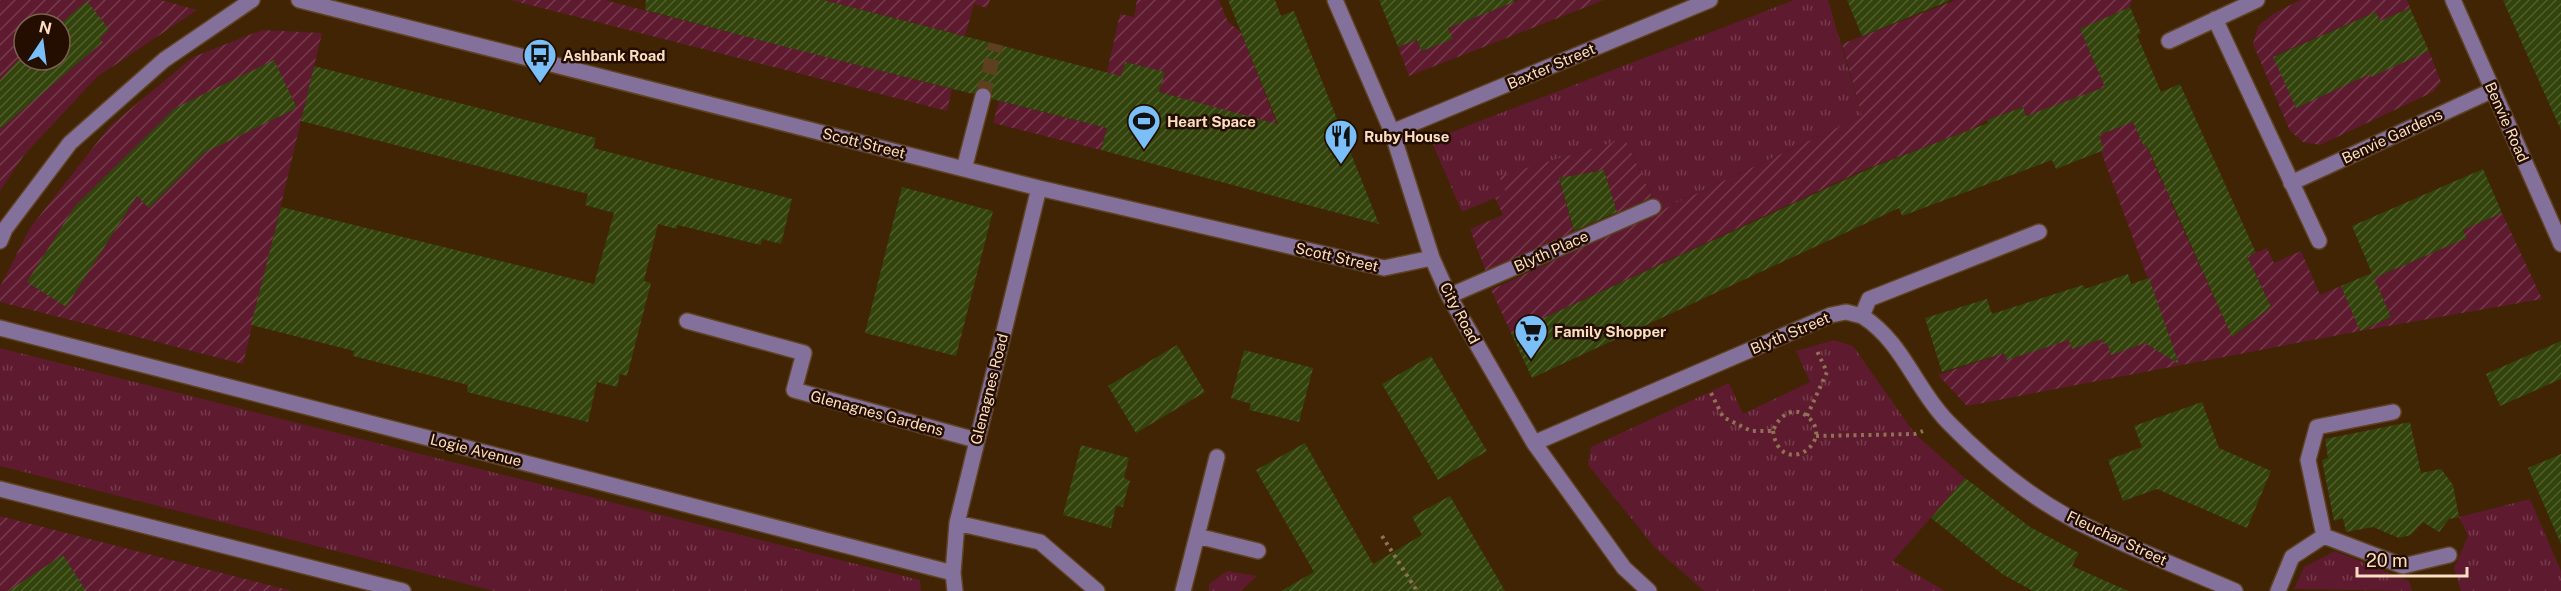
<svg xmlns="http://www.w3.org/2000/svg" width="2561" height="591" font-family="'Public Sans',sans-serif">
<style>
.grass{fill:url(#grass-tufts)}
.garden{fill:url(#garden-furrows);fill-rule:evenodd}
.building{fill:url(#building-hatch)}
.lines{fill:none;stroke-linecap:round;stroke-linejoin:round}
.minor-tunnel{stroke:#5c4020;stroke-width:15;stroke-dasharray:15 8;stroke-linecap:butt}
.minor-casing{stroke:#5e4222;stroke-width:18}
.path{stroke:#8f7254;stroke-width:4;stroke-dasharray:3 4.5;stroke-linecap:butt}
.minor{stroke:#84719b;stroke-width:15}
.labels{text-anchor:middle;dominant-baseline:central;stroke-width:5;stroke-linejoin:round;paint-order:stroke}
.poi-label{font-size:15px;font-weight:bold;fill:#fcdec2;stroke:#230e00;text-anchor:start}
.street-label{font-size:15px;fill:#fcdec2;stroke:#230e00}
</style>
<defs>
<pattern id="grass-tufts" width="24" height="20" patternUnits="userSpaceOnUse" patternTransform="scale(1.5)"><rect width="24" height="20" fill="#5e1a2f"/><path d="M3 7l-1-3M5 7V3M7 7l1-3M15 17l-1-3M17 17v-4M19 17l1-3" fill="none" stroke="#763b4c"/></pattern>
<pattern id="garden-furrows" width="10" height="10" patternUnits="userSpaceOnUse" patternTransform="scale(1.5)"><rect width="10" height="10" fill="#5e1a2f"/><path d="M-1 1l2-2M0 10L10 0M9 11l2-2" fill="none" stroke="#763b4c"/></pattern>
<pattern id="building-hatch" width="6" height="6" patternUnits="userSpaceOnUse" patternTransform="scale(1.5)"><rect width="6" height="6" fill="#33430c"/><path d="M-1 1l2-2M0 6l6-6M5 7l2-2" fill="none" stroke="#515e2e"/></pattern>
</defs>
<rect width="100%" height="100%" fill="#402404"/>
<path class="grass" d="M1794 0H1828L1862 116 1659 211 1625 139 1500 176 1507 193 1462 212 1431 140Z
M1834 340 1853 346 1915 434 1965 478 1893 561 1945 591H1704L1656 549 1588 465 1591 447 1729 383 1743 414 1810 382 1796 351Z
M0 348 920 580 921 591H494L0 466Z
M2530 499 2561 571V591H2461L2454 568 2468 536 2459 517Z
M2335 551 2409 581 2412 591 2294 589 2304 567Z
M1227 571 1257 576 1241 591H1209V584Z"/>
<path class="garden" d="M0 0H161L197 10 97 77 24 155 0 191ZM24 24H60V60H24Z
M510 0H604L952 89 947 111Z
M823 0H990L987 8 974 4 965 36Z
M1137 0H1219L1228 22 1241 32 1283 139 1217 108 1159 92 1164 72 1125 62 1101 150 993 123 999 101 1095 125 1120 14 1134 17Z
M1519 0H1604L1409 76 1398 47 1417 40 1422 51 1452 39 1448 27Z
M1956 0H2132L2130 7 2080 29 2116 111 2129 106 2163 184 2214 163 2221 176 2170 200 2232 337 2271 307 2247 256 2267 248 2274 263 2301 251 2320 295 2341 286 2361 331 2391 317 2374 278 2467 238 2463 230 2502 213 2542 299 2360 331 1967 406 1938 375 2004 353 2007 360 2035 300 2102 339 2104 344 2122 338 2169 336 2085 108 2026 116 2022 107 1987 120 1972 129 1866 169 1511 333 1491 290 1862 116 1842 44Z
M2300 0H2407L2410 8 2380 21 2376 12 2274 56 2317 90 2429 51 2441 82 2433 92 2320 145 2303 142 2290 131 2253 44 2258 26 2273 14Z
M262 30 322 33 243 364 0 302V287L30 228 110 126 193 57Z
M1625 139 1652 197 1617 213 1604 170 1559 178 1574 233 1486 272 1470 229 1503 215 1495 198 1506 193 1499 176Z
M0 516 292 591H0Z"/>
<path class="building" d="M646 0H823L1121 76 1125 62 1165 72 1159 92 1278 124 1228 0H1275L1281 16 1294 11 1379 224 1101 150 1107 128 992 99V93L986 87H980L973 94 782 46 645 10Z
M1379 0H1514V2L1448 28 1453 39 1422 51 1417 40 1398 47Z
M1847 0H1949V1L1862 36Z
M2503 0H2561V130L2525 50Z
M87 1 109 29 100 38 103 42 0 129V80L24 54V60H60V24Z
M2130 7 2141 33 2137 35 2161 92 2180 84 2256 253 2247 256 2271 307 2232 337 2147 146 2144 147 2133 122 2099 135 2104 150 2056 169 2052 160 1902 216 1899 208 1532 378 1511 333 1873 167 1988 123 1987 120 2023 107 2026 116 2105 87 2080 29Z
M2410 8 2429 51 2371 77 2370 74 2296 108 2273 57 2376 12 2380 21Z
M274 60 297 108 204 153 149 208 137 196 66 307 27 282 75 206 175 108Z
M314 66 596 138 593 148 792 199 781 244 762 239 761 245 677 225V229L658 224 644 281 651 283 627 376 620 374 617 387 597 382 588 422 467 392 468 385 353 356 354 351 251 325 281 207 594 284 614 213 585 205 588 194 301 121Z
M2483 169 2502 213 2463 230 2467 238 2374 278 2352 226Z
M1604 170 1617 212 1574 231 1559 178Z
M902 187 993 211 956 356 865 333Z
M2372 273 2391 317 2360 331 2341 286Z
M2128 274 2131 284 2149 278 2179 364 2145 343 2111 355 2107 343 2103 344 2102 339 2072 349 2069 340 2007 360 2004 353 1942 372 1925 318 1987 299 1992 314 2083 285 2085 289Z
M2561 341V379L2500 406 2486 374Z
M1177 345 1205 392 1136 433 1108 386Z
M1244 350 1313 368 1299 422 1249 410 1251 404 1231 398Z
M1431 356 1487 451 1438 480 1382 384Z
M2202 402 2219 448 2271 471 2247 528 2157 489 2123 501 2108 460 2142 447 2134 426Z
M2410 422 2421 473 2441 469 2453 485 2459 517 2449 519 2439 532 2423 522 2411 535 2399 538 2373 527 2346 532 2343 518 2334 521 2322 460 2328 458 2325 439Z
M1305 443 1373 564 1422 535 1412 517 1450 496 1505 591H1281L1314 572 1256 470Z
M1081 445 1129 458 1124 478 1130 481 1126 494 1123 507 1116 506 1111 528 1063 515Z
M2561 454V544L2528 468Z
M1965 478 2030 527 2079 553 2072 566 2128 591H2033L2002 574 1931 518Z
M63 555 86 591H8Z"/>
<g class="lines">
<path class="minor-tunnel" d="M983 96 996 44"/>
<defs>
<path id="minor" d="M299 0 1039 188 1384 268 1432 258
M1335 0 1392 132 1432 258 1449 296 1534 443 1624 568 1649 591
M2453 0 2561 244
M2215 19 2319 241
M2169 41 2257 0
M1392 132 1710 0
M964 169 983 96
M2291 183 2493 90
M0 241 5 229 70 143 164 60 252 0
M1449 296 1653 207
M1862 316C1903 342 1915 388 1947 421 1985 460 2028 496 2076 521 2127 547 2182 568 2235 591
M687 321 804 353 794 390 976 440
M0 328 953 573
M2393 412 2317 427 2308 460 2324 536 2403 566 2449 555
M1534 443 1831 315 1846 312 1862 316 1869 299 2039 232
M0 489 403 591
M957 523 1040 542 1097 591
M1197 536 1258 551
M955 591 953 573 957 523 1039 188
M1183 591 1217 457
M2278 591 2292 557 2324 536"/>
</defs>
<use href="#minor" class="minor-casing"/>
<path class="path" d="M1711 393 1723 417 1751 431H1773C1778 417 1793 404 1808 417 1837 442 1780 480 1773 431
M1807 416 1827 372 1816 349
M1816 436 1915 434 1923 431
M1382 536 1417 591"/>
<use href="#minor" class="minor"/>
</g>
<defs>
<symbol id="bus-pin" viewBox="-11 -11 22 30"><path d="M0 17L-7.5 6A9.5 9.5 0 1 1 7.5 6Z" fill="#7abff8" stroke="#230e00"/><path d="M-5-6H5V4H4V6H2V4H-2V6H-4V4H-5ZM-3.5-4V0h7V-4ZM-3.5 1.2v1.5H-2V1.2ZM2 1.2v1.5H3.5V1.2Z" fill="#111"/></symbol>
<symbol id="stadium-pin" viewBox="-11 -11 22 30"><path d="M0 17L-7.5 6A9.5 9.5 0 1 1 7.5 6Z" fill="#7abff8" stroke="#230e00"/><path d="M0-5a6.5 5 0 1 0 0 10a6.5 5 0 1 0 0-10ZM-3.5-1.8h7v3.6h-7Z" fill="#111"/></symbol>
<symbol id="restaurant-pin" viewBox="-11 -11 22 30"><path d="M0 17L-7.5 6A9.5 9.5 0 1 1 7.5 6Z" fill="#7abff8" stroke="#230e00"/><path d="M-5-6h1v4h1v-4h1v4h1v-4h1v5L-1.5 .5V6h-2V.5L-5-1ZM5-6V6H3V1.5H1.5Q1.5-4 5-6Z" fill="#111"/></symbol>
<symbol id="supermarket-pin" viewBox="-11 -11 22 30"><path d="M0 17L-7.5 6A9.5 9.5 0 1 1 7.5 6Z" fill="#7abff8" stroke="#230e00"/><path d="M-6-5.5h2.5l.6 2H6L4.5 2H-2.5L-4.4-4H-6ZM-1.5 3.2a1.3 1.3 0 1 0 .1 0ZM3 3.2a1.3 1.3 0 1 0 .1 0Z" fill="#111"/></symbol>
</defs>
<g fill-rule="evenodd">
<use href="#bus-pin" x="521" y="36" width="38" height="52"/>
<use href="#stadium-pin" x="1125" y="102" width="38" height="52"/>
<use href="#restaurant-pin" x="1322" y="117" width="38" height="52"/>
<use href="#supermarket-pin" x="1512" y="312" width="38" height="52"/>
</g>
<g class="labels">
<g class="poi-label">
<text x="563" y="55">Ashbank Road</text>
<text x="1167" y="121">Heart Space</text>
<text x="1364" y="136">Ruby House</text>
<text x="1554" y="331">Family Shopper</text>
</g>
<g class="street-label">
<text transform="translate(1551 66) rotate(-23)">Baxter Street</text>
<text transform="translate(2507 122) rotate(66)">Benvie Road</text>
<text transform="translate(2392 136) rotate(-25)">Benvie Gardens</text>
<text transform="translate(864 143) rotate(14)">Scott Street</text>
<text transform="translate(1551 251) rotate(-24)">Blyth Place</text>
<text transform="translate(1337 257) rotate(13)">Scott Street</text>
<text transform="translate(1460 313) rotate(62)">City Road</text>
<text transform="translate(1790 333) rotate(-23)">Blyth Street</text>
<text transform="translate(989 389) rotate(-76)">Glenagnes Road</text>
<text transform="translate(877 413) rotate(15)">Glenagnes Gardens</text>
<text transform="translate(476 450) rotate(14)">Logie Avenue</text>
<text transform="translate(2117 538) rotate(25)">Fleuchar Street</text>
</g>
</g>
<g transform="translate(42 42) rotate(13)"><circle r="28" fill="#230e00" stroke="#7a614e" stroke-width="1.5"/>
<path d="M0-4.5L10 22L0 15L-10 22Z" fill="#7abff8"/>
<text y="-9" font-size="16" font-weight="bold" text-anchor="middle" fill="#fcdec2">N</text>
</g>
<path d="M2357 567v9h110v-9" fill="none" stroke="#fcdec2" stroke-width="3"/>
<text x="2366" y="567" font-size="18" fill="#fcdec2" stroke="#230e00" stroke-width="4.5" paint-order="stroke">20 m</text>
</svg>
